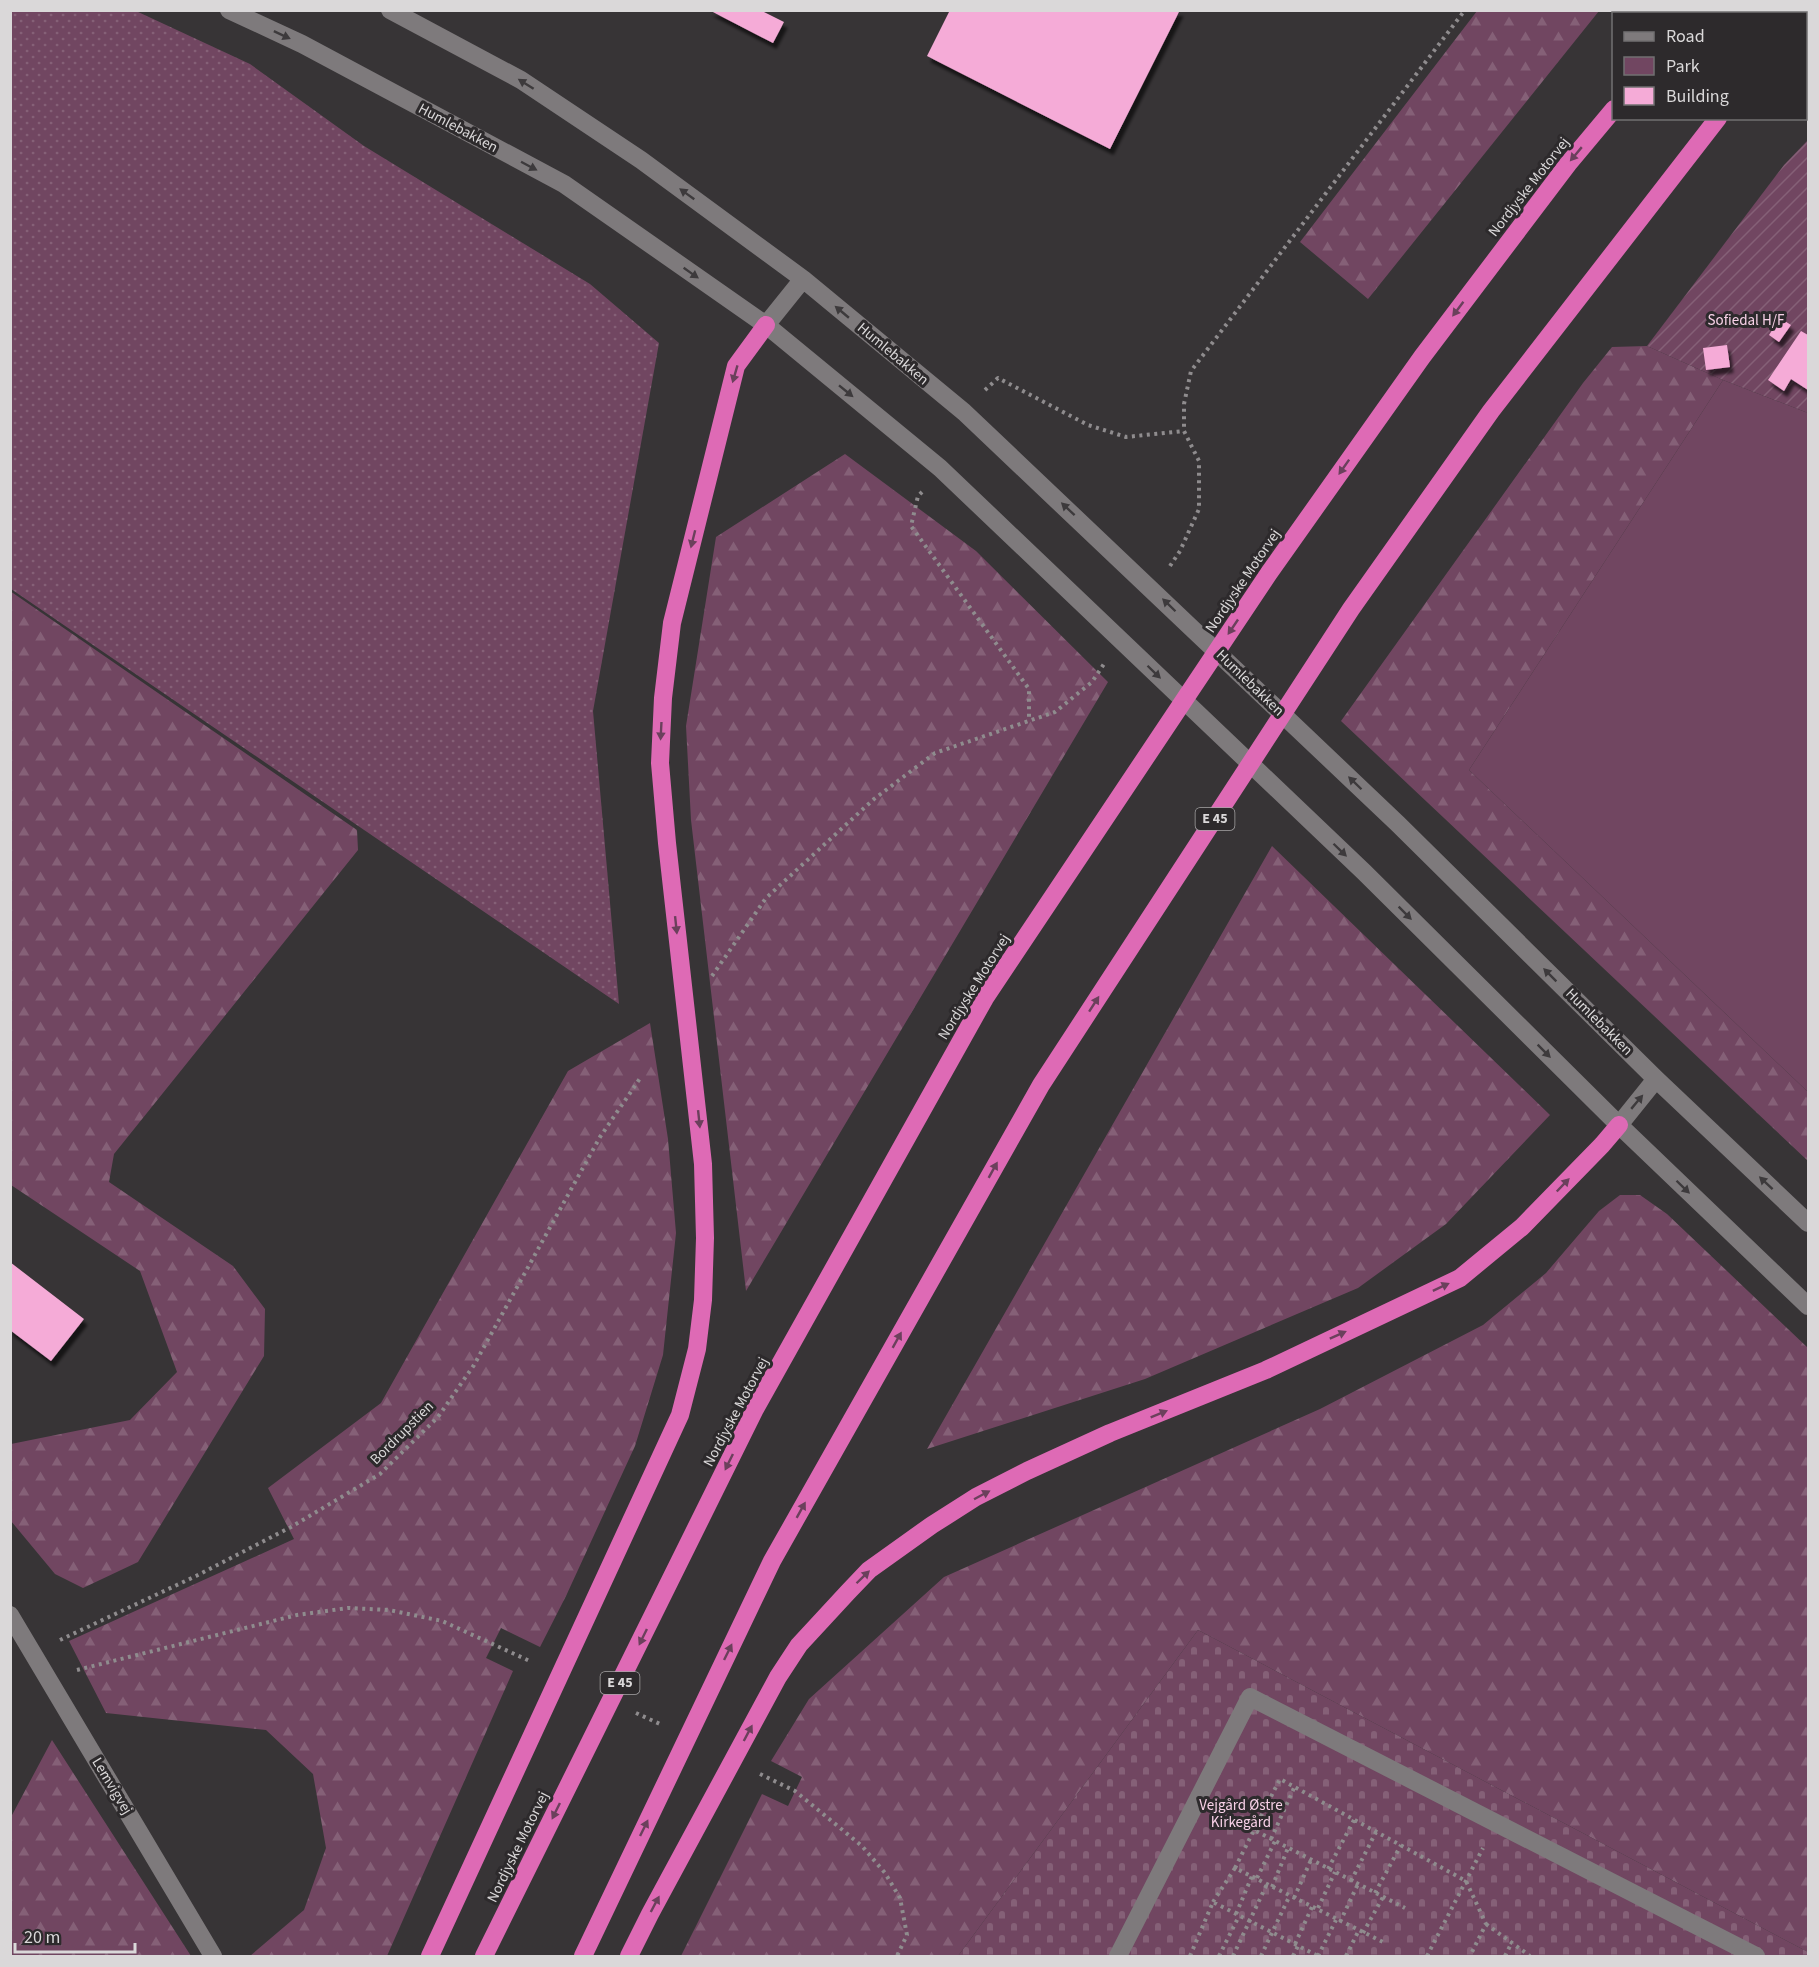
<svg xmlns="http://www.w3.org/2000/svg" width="1819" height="1967" font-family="'Source Sans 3',sans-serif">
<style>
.grass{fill:url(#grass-dots)}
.forest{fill:url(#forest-firs)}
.cemetery{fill:url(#cemetery-stones)}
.park{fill:#714661}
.garden{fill:url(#garden-furrows)}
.building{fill:#f5abd7;filter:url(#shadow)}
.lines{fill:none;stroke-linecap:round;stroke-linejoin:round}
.path{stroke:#8f8c8e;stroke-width:4;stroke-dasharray:3 4.5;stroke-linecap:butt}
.lane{stroke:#7e7a7c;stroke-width:18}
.street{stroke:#7e7a7c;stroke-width:18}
.secondary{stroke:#7e7a7c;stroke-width:18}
.highway{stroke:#de6ab5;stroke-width:18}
.oneway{fill:#3d3a3c}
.oneway2{fill:#6b405c}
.labels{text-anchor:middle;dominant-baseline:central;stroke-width:6;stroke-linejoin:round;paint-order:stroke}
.shield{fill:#2d2a2c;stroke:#a6a4a5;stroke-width:1.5}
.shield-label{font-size:14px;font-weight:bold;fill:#dad8d9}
.street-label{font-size:15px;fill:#dad8d9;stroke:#2d2a2c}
.park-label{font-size:15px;fill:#f8d1e7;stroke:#2d2a2c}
</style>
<defs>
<pattern id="grass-dots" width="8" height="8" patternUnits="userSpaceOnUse" patternTransform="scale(1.5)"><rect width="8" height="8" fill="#714661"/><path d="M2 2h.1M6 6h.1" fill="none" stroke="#856077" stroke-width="1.8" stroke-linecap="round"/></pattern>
<pattern id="forest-firs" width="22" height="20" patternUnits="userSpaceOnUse" patternTransform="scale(1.5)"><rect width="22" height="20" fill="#714661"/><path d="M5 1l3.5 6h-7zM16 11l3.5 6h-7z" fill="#856077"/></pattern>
<pattern id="cemetery-stones" width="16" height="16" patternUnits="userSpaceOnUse" patternTransform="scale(1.5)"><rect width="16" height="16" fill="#714661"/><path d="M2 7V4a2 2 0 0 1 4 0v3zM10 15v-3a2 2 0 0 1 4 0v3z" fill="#856077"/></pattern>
<pattern id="garden-furrows" width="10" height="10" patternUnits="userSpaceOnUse" patternTransform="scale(1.5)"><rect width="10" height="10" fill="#714661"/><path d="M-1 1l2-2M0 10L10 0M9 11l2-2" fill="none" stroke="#856077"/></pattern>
<filter id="shadow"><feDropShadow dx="3.5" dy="6" stdDeviation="1.5" flood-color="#0009"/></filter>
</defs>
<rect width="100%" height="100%" fill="#373436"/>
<path class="grass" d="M10 11H136L250 64 364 146 590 284 659 343 593 711 619 1004 11 589Z"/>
<path class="forest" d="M1477 11H1599L1368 299 1300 242Z
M1647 346 1723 380 1469 770 1808 1092V1161L1341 721 1583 383 1612 347Z
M845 454 976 551 1108 682 746 1291 691 820 686 726 716 537Z
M10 591 357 830 358 850 114 1154 109 1182 233 1266 265 1309 264 1356 138 1562 83 1588 55 1574 11 1521V1444L130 1420 177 1372 140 1271 11 1185Z
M1272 846 1550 1115 1446 1224 1358 1288 1145 1379 927 1449Z
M650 1023 668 1139 676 1233 663 1355 635 1446 566 1596 540 1647 501 1628 486 1658 513 1671 387 1956H250L304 1910 326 1848 313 1774 266 1730 106 1713 69 1641 294 1539 268 1488 381 1403 568 1071Z
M1620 1195H1640L1667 1214 1808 1348V1952L1198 1630 958 1956H681L762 1794 788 1806 802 1777 771 1761 809 1699 944 1577 1320 1409 1483 1325 1546 1273 1599 1211Z
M52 1740 191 1956H11V1817Z"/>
<path class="cemetery" d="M1198 1630 1808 1952V1956H958Z"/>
<path class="park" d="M1723 380 1808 413V1092L1469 770Z"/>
<path class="garden" d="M1808 140V413L1723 380 1647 346 1784 165Z"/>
<path class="building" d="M709 10H760L784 22 773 43Z
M950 10H1180L1110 149 927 56Z
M1780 318 1791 325 1779 342 1769 335Z
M1801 331 1808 335V390L1791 379 1784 391 1768 380Z
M1727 345 1730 367 1706 370 1703 348Z
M10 1262 84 1319 51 1361 10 1330Z"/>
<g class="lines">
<path class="path" d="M985 390 998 378 1088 425 1126 437 1184 431
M922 492 918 496 911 526 1029 689V720
M1170 566 1180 551 1199 509V461L1184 431V404L1191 371 1465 10
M712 976 766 898 874 799 935 753 1055 712 1092 682 1104 664
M60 1640 196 1576 291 1527 380 1474 438 1417 474 1365 600 1137 641 1077
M77 1670 297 1615 348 1608 389 1610 442 1621 532 1662
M636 1713 662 1725
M760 1774 795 1791 862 1846 885 1873 900 1898 907 1935 897 1956
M1254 1830 1280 1779 1466 1881 1486 1924 1470 1956
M1271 1839 1294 1788
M1235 1868 1254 1830 1405 1908
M1328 1869 1354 1820
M1257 1878 1275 1841
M1351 1881 1376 1832
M1272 1887 1288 1848
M1375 1893 1401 1845
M1294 1898 1311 1860
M1213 1902 1235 1868 1385 1943
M1318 1908 1335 1872
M1236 1914 1252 1876
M1340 1922 1358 1884
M1486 1924 1530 1956
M1363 1933 1383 1897
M1295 1944 1312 1907
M1190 1956 1213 1902 1318 1956
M1219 1956 1239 1916
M1233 1956 1267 1884
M1261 1956 1290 1895
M1293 1956 1298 1946
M1318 1956 1336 1920
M1346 1956 1359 1930
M1427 1956 1483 1848
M1505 1956 1512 1942"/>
<path class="lane" d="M1118 1956 1250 1697 1756 1956"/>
<path class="street" d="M10 1615 213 1956"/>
<path class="secondary" d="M229 10 302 44 564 184 766 325 940 468 1364 872 1619 1125 1808 1306
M390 10 521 80 641 160 803 279 964 412 1398 824 1656 1079 1808 1223
M766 325 803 279
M1619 1125 1656 1079"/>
<path class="highway" d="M1692 14 1695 10
M1801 14 1803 10
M430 1956 680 1415 697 1349 703 1300 705 1238 703 1164 667 843 660 763 663 698 672 623 736 366 766 325
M484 1956 755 1409 985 998 1269 573 1422 357 1568 164 1614 109
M583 1956 772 1561 1041 1085 1351 609 1491 411 1718 118
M629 1956 650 1914 778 1677 799 1645 848 1592 869 1570 932 1525 976 1497 1027 1471 1110 1433 1266 1370 1460 1278 1522 1227 1602 1145 1619 1125"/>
</g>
<defs><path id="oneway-solid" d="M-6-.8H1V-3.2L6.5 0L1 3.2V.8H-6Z" transform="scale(1.5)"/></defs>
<g class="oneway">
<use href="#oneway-solid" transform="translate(282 35) rotate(25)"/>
<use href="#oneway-solid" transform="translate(526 84) rotate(-148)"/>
<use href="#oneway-solid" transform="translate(529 166) rotate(28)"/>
<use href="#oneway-solid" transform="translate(687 194) rotate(-144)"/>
<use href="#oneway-solid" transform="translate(691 273) rotate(35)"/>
<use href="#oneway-solid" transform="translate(842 312) rotate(-140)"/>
<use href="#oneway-solid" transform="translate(846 391) rotate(39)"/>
<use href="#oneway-solid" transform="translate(1068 509) rotate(-137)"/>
<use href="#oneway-solid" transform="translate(1169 605) rotate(-136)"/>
<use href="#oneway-solid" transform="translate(1154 672) rotate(44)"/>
<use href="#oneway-solid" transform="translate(1355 783) rotate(-136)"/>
<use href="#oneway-solid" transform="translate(1340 850) rotate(44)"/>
<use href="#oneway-solid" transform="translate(1405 913) rotate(45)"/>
<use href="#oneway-solid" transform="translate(1550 975) rotate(-135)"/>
<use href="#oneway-solid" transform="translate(1544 1051) rotate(45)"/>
<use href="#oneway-solid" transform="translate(1637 1102) rotate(-50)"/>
<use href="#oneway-solid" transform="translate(1766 1183) rotate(-137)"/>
<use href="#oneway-solid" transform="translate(1683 1187) rotate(44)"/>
</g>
<g class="oneway2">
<use href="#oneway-solid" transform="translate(1576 154) rotate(130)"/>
<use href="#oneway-solid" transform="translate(1458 309) rotate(127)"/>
<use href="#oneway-solid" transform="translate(735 374) rotate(106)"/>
<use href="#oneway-solid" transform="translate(1344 467) rotate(125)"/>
<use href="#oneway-solid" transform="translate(693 539) rotate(104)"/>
<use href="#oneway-solid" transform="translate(1233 627) rotate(124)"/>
<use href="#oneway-solid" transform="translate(661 731) rotate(93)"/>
<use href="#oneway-solid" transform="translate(676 925) rotate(84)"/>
<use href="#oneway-solid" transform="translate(1094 1004) rotate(-57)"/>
<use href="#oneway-solid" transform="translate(699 1119) rotate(84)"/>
<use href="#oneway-solid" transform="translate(993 1170) rotate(-61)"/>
<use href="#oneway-solid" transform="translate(1563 1185) rotate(-46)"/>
<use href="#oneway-solid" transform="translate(1441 1287) rotate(-25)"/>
<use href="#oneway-solid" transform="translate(1338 1335) rotate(-24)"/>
<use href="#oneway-solid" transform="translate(897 1340) rotate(-61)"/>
<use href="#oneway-solid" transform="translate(1159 1414) rotate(-22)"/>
<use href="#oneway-solid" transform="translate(729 1462) rotate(116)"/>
<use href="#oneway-solid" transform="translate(982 1495) rotate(-28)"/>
<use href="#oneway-solid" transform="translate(801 1510) rotate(-61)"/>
<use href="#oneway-solid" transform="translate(863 1577) rotate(-44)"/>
<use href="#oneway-solid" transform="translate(643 1637) rotate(116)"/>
<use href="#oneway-solid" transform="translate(728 1652) rotate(-64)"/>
<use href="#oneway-solid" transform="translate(748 1733) rotate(-62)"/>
<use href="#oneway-solid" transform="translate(556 1811) rotate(116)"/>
<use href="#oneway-solid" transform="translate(644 1828) rotate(-64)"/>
<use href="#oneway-solid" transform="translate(655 1904) rotate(-62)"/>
</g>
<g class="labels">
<g class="shield">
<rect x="1195.5" y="808" width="39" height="22" rx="4.5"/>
<rect x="600.5" y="1672" width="39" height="22" rx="4.5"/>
</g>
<g class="shield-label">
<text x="1215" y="819">E 45</text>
<text x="620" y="1683">E 45</text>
</g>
<g class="street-label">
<text transform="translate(458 128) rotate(28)">Humlebakken</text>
<text transform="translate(1529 187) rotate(-52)">Nordjyske Motorvej</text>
<text transform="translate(893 354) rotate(40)">Humlebakken</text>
<text transform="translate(1243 581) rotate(-56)">Nordjyske Motorvej</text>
<text transform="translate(1250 683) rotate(44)">Humlebakken</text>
<text transform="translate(974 987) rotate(-58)">Nordjyske Motorvej</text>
<text transform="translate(1599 1022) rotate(45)">Humlebakken</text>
<text transform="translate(736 1412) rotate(-62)">Nordjyske Motorvej</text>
<text transform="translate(402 1433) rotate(-45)">Bordrupstien</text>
<text transform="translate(112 1786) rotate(59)">Lemvigvej</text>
<text transform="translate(518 1847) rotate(-64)">Nordjyske Motorvej</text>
</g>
<g class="park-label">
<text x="1746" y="320">Sofiedal H/F</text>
<text x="1241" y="1805">Vejgård Østre<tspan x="1241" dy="17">Kirkegård</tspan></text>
</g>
</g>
<rect width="1819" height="1967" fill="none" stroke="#dad8d9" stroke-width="24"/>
<rect x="1612" y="12" width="195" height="108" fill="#2d2a2c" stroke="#727071" stroke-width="1.5"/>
<rect x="1624" y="32" width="30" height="9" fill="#7e7a7c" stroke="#727071" stroke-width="1.5"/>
<text x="1666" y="42" font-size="18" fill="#dad8d9">Road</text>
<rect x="1624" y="57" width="30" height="18" fill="#714661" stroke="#727071" stroke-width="1.5"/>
<text x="1666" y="72" font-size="18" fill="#dad8d9">Park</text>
<rect x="1624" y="87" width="30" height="18" fill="#f5abd7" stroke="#727071" stroke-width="1.5"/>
<text x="1666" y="102" font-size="18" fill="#dad8d9">Building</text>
<path d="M15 1943v9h120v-9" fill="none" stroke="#dad8d9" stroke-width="3"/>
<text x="24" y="1943" font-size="18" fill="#dad8d9" stroke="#2d2a2c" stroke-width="4.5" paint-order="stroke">20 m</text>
</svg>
